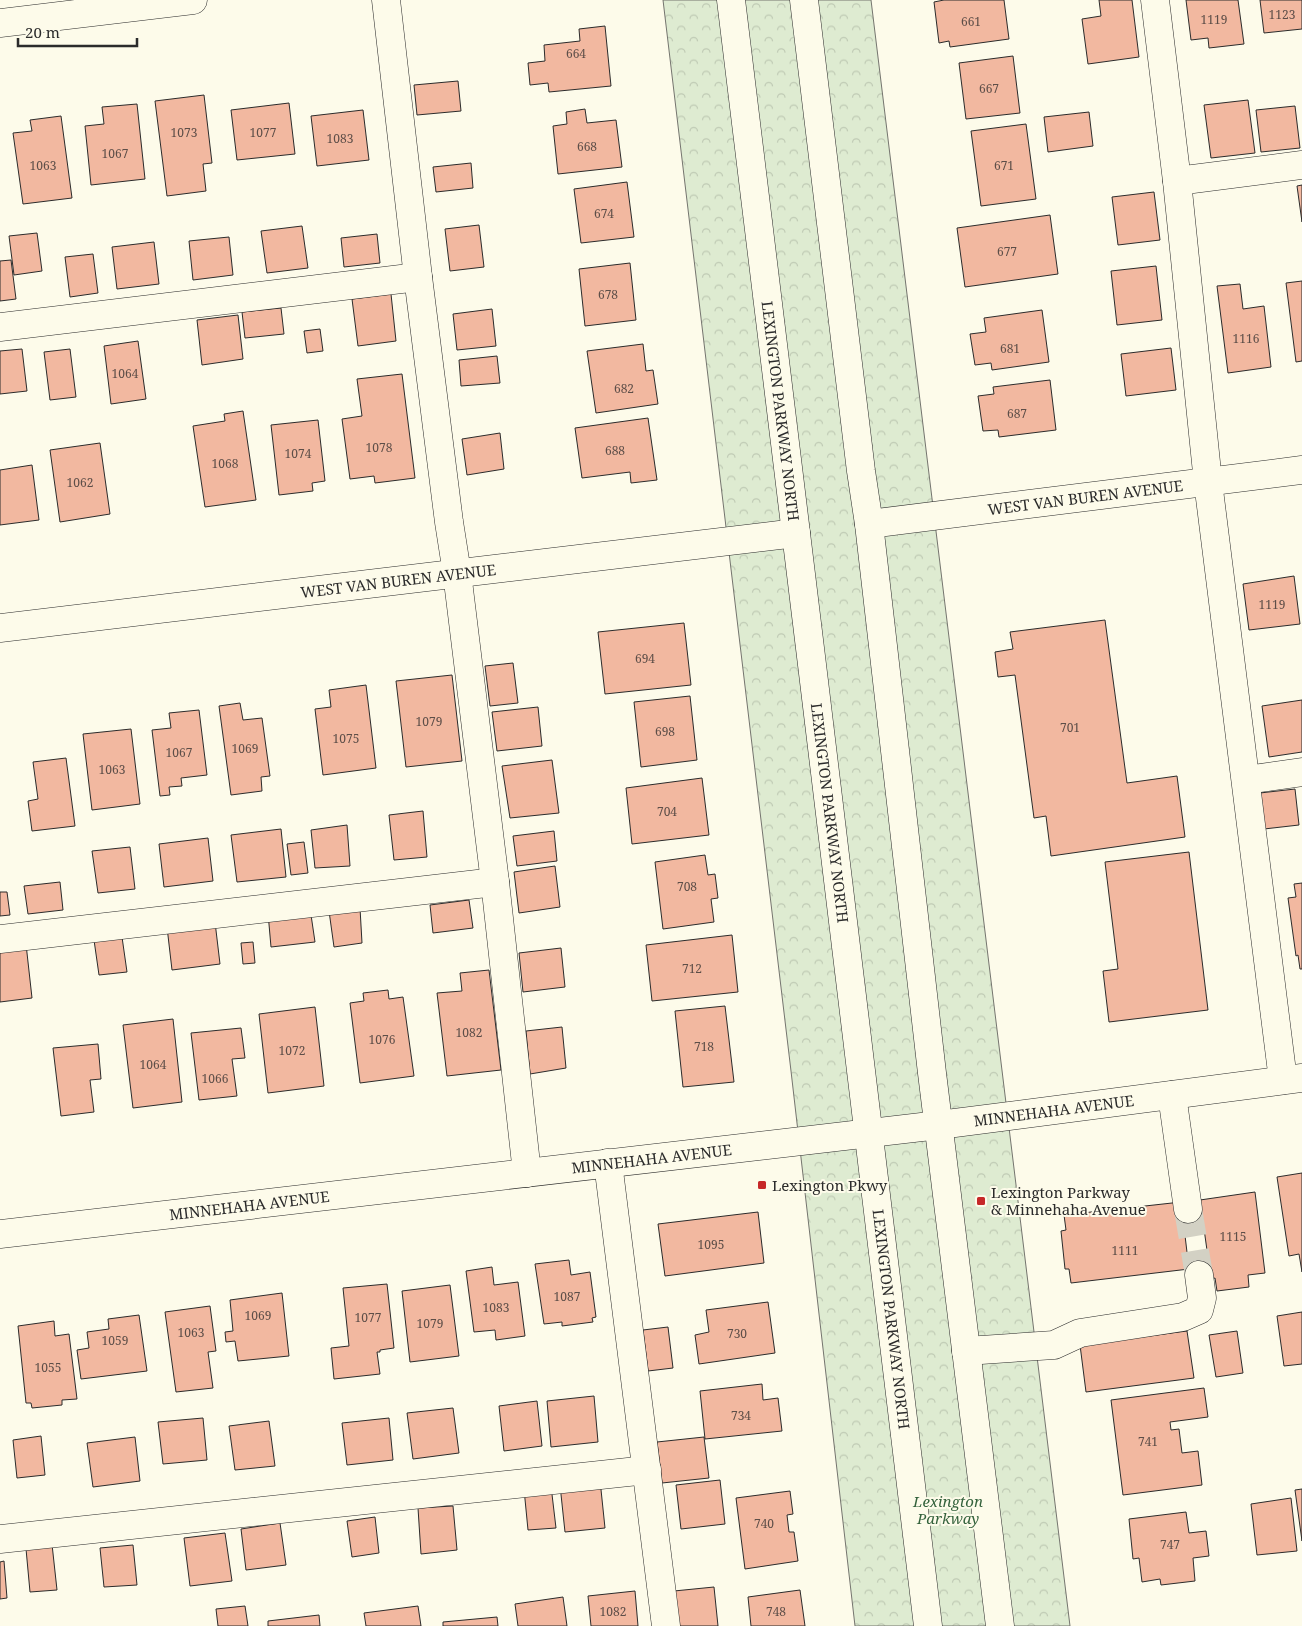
<svg xmlns="http://www.w3.org/2000/svg" width="1302" height="1626" font-family="'Noto Serif',serif">
<style>
.park{fill:url(#park-crowns);stroke:#74746e}
.building{fill:#f2b8a0;stroke:#2b2b2b}
.lines{fill:none;stroke-linecap:round;stroke-linejoin:round}
.minor-tunnel{stroke:#d3d1c4;stroke-width:28;stroke-dasharray:28 14;stroke-linecap:butt}
.minor-casing{stroke:#2b2b2b;stroke-width:29}
.major-casing{stroke:#2b2b2b;stroke-width:29}
.minor{stroke:#fdfbea;stroke-width:28}
.major{stroke:#fdfbea;stroke-width:28}
.poi-dot{fill:#c62828;stroke:#fdfbea;stroke-width:2}
.labels{text-anchor:middle;dominant-baseline:central;stroke-width:4;stroke-linejoin:round;paint-order:stroke}
.number-label{font-size:12px;fill:#5d4e48}
.street-label{font-size:15px;fill:#2b2b2b;stroke:#fdfbea}
.poi-label{font-size:15px;fill:#2b2b2b;stroke:#fdfbea;text-anchor:start}
.park-label{font-size:15px;font-style:italic;fill:#34623c;stroke:#fdfbea}
</style>
<defs>
<pattern id="park-crowns" width="20" height="18" patternUnits="userSpaceOnUse" patternTransform="scale(1.25)"><rect width="20" height="18" fill="#deebd1"/><path d="M2 6a3 3 0 1 1 6 0M12 15a3 3 0 1 1 6 0" fill="none" stroke="#bfcab4"/></pattern>
</defs>
<rect width="100%" height="100%" fill="#fdfbea"/>
<path class="park" d="M663 0H871L1070 1626H855L791 1071Z"/>
<path class="building" d="M944 0H1004L1009 39 950 47 949 41 939 43 934 2Z
M1099 0H1132L1139 57 1088 64 1082 19 1101 16Z
M1186 0H1238L1244 44 1209 48 1208 38 1191 40Z
M1260 0H1302V29L1264 33Z
M605 26 611 86 549 92 548 83 530 85 528 63 545 61 544 45 580 41 579 29Z
M1013 56 1020 113 966 119 959 63Z
M458 81 461 111 417 115 414 85Z
M204 95 212 163 203 164 206 191 167 196 155 101Z
M1248 100 1255 153 1211 158 1204 105Z
M289 103 295 154 237 160 231 110Z
M137 104 145 179 91 185 85 126 104 124 102 107Z
M1295 106 1300 148 1261 152 1256 110Z
M585 109 587 123 616 120 622 167 558 174 553 126 567 124 566 112Z
M363 110 369 160 317 166 311 116Z
M1089 112 1093 146 1048 152 1044 117Z
M61 116 72 198 23 204 13 133 32 131 30 120Z
M1026 124 1036 199 981 206 971 131Z
M471 163 473 188 436 192 433 167Z
M627 182 634 237 581 243 574 189Z
M1302 185V222L1297 186Z
M1154 192 1160 240 1118 245 1112 197Z
M1050 215 1058 274 965 287 957 228Z
M479 225 484 267 450 271 445 229Z
M302 226 308 268 267 273 261 231Z
M37 233 42 271 14 275 9 236Z
M377 234 380 263 344 267 341 238Z
M229 237 233 275 193 280 189 241Z
M154 242 159 284 117 289 112 247Z
M93 254 98 293 70 297 65 257Z
M11 260 16 299 0 301V261Z
M630 263 636 320 585 326 579 269Z
M1156 266 1162 320 1117 325 1111 271Z
M1302 281V361L1296 362 1286 283Z
M1240 284 1243 309 1264 306 1271 367 1228 373 1217 286Z
M391 294 396 341 358 346 352 299Z
M281 308 284 334 245 338 242 312Z
M492 309 496 346 457 350 453 314Z
M1042 310 1049 362 992 370 991 363 975 365 970 334 986 332 984 318Z
M238 315 243 359 202 365 197 320Z
M320 329 323 351 307 353 304 331Z
M138 341 146 399 111 404 104 346Z
M643 344 646 371 653 370 658 404 596 413 587 351Z
M1171 348 1176 390 1126 396 1121 354Z
M22 349 27 391 0 394V351Z
M70 349 76 397 50 400 44 352Z
M497 356 500 383 461 386 459 360Z
M402 374 415 478 375 483 374 476 350 479 342 419 362 416 357 379Z
M1050 380 1056 430 999 437 998 430 983 431 978 396 994 394 993 387Z
M243 411 256 500 205 507 193 426 225 421 224 414Z
M648 418 657 480 631 483 630 472 582 478 575 428Z
M318 420 325 481 312 483 313 491 279 495 271 425Z
M500 433 504 469 467 475 462 439Z
M100 443 110 514 60 522 50 450Z
M32 465 39 520 0 525V470Z
M1294 576 1300 624 1249 630 1243 584Z
M1105 620 1127 783 1177 776 1185 837 1051 856 1046 816 1034 818 1015 675 998 677 995 652 1013 649 1010 632Z
M684 623 691 685 605 694 598 632Z
M513 663 518 703 490 706 485 666Z
M452 675 462 761 406 767 396 681Z
M366 685 376 768 323 775 315 709 331 707 329 690Z
M690 696 697 760 641 767 634 702Z
M1302 700V752L1269 757 1262 706Z
M240 703 243 720 262 718 270 776 261 777 262 791 231 795 219 706Z
M538 707 542 746 497 751 492 712Z
M199 710 207 775 181 778 182 786 169 787 170 795 160 796 152 730 171 728 169 713Z
M131 729 140 804 92 810 83 734Z
M66 758 75 826 32 831 28 801 38 799 33 762Z
M552 760 559 813 510 818 502 766Z
M702 778 709 835 632 844 626 788Z
M1295 789 1299 825 1264 829 1260 793Z
M423 811 427 857 394 860 389 815Z
M347 825 350 866 315 868 311 830Z
M281 829 286 877 237 882 231 835Z
M554 831 557 861 517 866 513 836Z
M208 838 213 881 164 887 159 844Z
M304 842 308 873 291 875 287 844Z
M130 847 135 889 98 893 92 851Z
M1189 852 1208 1010 1109 1022 1103 971 1118 969 1105 862Z
M705 855 708 875 715 874 718 898 711 899 714 922 663 929 655 862Z
M555 866 560 907 519 913 514 872Z
M60 882 63 910 28 914 24 886Z
M1302 883V969H1300L1298 955 1296 956 1288 898 1296 897 1294 884Z
M0 892H7L10 915 0 916Z
M469 900 473 928 433 933 430 905Z
M310 908 315 942 271 947 268 913Z
M360 908 362 943 334 947 329 911Z
M215 922 220 964 172 970 167 927Z
M732 935 738 992 652 1001 646 945Z
M122 937 127 972 99 975 94 940Z
M253 942 255 963 243 964 241 943Z
M26 944 32 998 0 1002V947Z
M561 948 565 987 523 992 519 953Z
M489 970 501 1070 447 1076 437 993 462 991 460 973Z
M388 990 389 999 403 997 414 1076 360 1083 350 1003 364 1001 363 993Z
M725 1006 734 1082 683 1087 675 1011Z
M315 1007 324 1086 268 1093 259 1014Z
M173 1019 182 1102 133 1108 123 1025Z
M562 1027 566 1068 530 1074 526 1031Z
M241 1028 245 1058 232 1059 237 1096 199 1100 191 1033Z
M98 1044 101 1079 90 1080 94 1112 61 1116 53 1048Z
M1302 1173V1272L1299 1254 1289 1256 1277 1177Z
M1255 1192 1265 1273 1248 1275 1249 1287 1217 1291 1215 1278 1211 1279 1200 1200Z
M1181 1202 1189 1269 1071 1283 1069 1269H1065L1061 1231 1066 1230 1064 1215Z
M758 1212 764 1263 665 1276 658 1224Z
M569 1260 571 1275 590 1272 596 1317 592 1318 593 1322 562 1326V1322L544 1324 535 1264Z
M492 1267 494 1285 518 1282 525 1336 496 1340 495 1330 474 1332 466 1271Z
M387 1284 394 1348 380 1350V1352H377L380 1374 334 1379 331 1348 349 1346 343 1288Z
M450 1285 459 1356 410 1362 402 1291Z
M282 1293 289 1356 238 1361 235 1341 226 1342 225 1332 233 1331 230 1300Z
M768 1302 775 1353 699 1364 695 1335 709 1332 706 1310Z
M210 1306 216 1351 208 1352 213 1388 176 1392 165 1312Z
M1302 1312V1364L1284 1366 1277 1316Z
M139 1315 147 1371 81 1379 77 1350 89 1348 87 1332 109 1329 108 1319Z
M54 1321 55 1336 69 1334 77 1399 62 1400V1405L32 1408 31 1403H26L18 1326Z
M668 1327 673 1368 648 1371 643 1330Z
M1187 1331 1194 1378 1086 1392 1080 1345Z
M1237 1331 1243 1373 1216 1377 1209 1335Z
M762 1384 763 1400 778 1398 782 1431 705 1439 700 1391Z
M1204 1388 1208 1417 1170 1422 1171 1430 1179 1429 1182 1453 1198 1451 1202 1485 1123 1495 1111 1400Z
M594 1396 598 1442 551 1447 547 1401Z
M537 1401 542 1446 504 1451 499 1406Z
M453 1408 459 1453 413 1459 407 1413Z
M203 1418 207 1460 163 1464 158 1422Z
M389 1418 393 1460 347 1465 342 1423Z
M269 1421 275 1466 235 1470 229 1426Z
M41 1436 45 1475 17 1478 13 1440Z
M135 1437 140 1481 93 1487 87 1443Z
M704 1437 709 1478 662 1483 657 1442Z
M600 1480 605 1528 565 1532 560 1485Z
M720 1480 725 1524 681 1529 676 1485Z
M551 1486 556 1528 528 1530 524 1489Z
M1302 1489V1541L1295 1490Z
M790 1491 793 1514 787 1515 789 1532H794L798 1561 745 1569 736 1498Z
M1291 1498 1297 1551 1257 1555 1251 1504Z
M453 1506 457 1550 421 1554 418 1508Z
M1186 1512 1189 1533 1206 1531 1209 1556 1193 1558 1195 1581 1161 1585 1160 1579 1142 1582 1139 1558 1133 1559 1129 1519Z
M375 1517 379 1553 352 1557 347 1521Z
M280 1523 286 1565 246 1570 241 1529Z
M225 1533 232 1581 190 1586 184 1538Z
M51 1535 57 1590 30 1592 25 1538Z
M133 1545 137 1585 104 1587 100 1548Z
M4 1561 7 1598 0 1599V1562Z
M714 1587 718 1626H678L674 1591Z
M800 1590 805 1626H751L748 1597Z
M635 1591 638 1626H591L588 1596Z
M563 1597 567 1626H518L515 1604Z
M245 1606 248 1626H218L216 1609Z
M418 1606 421 1626H366L364 1613Z
M319 1615 320 1626H268V1621Z
M497 1617 498 1626H443V1622Z"/>
<g class="lines">
<path class="minor-tunnel" d="M1188 1209 1199 1275"/>
<defs>
<g id="minor">
<path d="M386 0 418 277 449 522 457 573 495 882 527 1173"/>
<path d="M1155 0 1177 181 1208 482 1283 1080"/>
<path d="M0 23 193 0"/>
<path d="M1177 181 1302 165"/>
<path d="M0 327 418 277"/>
<path id="s1" d="M869 524 1302 470"/>
<path id="s2" d="M0 628 796 533"/>
<path d="M1246 780 1302 772"/>
<path d="M0 939 495 882"/>
<path d="M1172 1095 1188 1209"/>
<path d="M608 1163 666 1626"/>
<path id="s3" d="M0 1234 939 1125 1302 1078"/>
<path d="M966 1351 1054 1345 1080 1333 1183 1317 1199 1310 1202 1298 1199 1275"/>
<path d="M0 1539 647 1470"/>
</g>
<g id="major">
<path id="s4" d="M731 0C796 542 865 1084 928 1626"/>
<path d="M804 0 861 471 869 524 932 1073 1000 1626"/>
</g>
</defs>
<use href="#minor" class="minor-casing"/>
<use href="#major" class="major-casing"/>
<use href="#minor" class="minor"/>
<use href="#major" class="major"/>
</g>
<g class="poi-dot">
<rect x="757" y="1180" width="10" height="10" rx="2.5"/>
<rect x="976" y="1196" width="10" height="10" rx="2.5"/>
</g>
<g class="labels">
<g class="number-label">
<text x="1282" y="14">1123</text>
<text x="1214" y="19">1119</text>
<text x="971" y="21">661</text>
<text x="576" y="53">664</text>
<text x="989" y="88">667</text>
<text x="184" y="132">1073</text>
<text x="263" y="132">1077</text>
<text x="340" y="138">1083</text>
<text x="587" y="146">668</text>
<text x="115" y="153">1067</text>
<text x="43" y="165">1063</text>
<text x="1004" y="165">671</text>
<text x="604" y="213">674</text>
<text x="1007" y="251">677</text>
<text x="608" y="294">678</text>
<text x="1246" y="338">1116</text>
<text x="1010" y="348">681</text>
<text x="125" y="373">1064</text>
<text x="624" y="388">682</text>
<text x="1017" y="413">687</text>
<text x="379" y="447">1078</text>
<text x="615" y="450">688</text>
<text x="298" y="453">1074</text>
<text x="225" y="463">1068</text>
<text x="80" y="482">1062</text>
<text x="1272" y="604">1119</text>
<text x="645" y="658">694</text>
<text x="429" y="721">1079</text>
<text x="1070" y="727">701</text>
<text x="665" y="731">698</text>
<text x="346" y="738">1075</text>
<text x="245" y="748">1069</text>
<text x="179" y="752">1067</text>
<text x="112" y="769">1063</text>
<text x="667" y="811">704</text>
<text x="687" y="886">708</text>
<text x="692" y="968">712</text>
<text x="469" y="1032">1082</text>
<text x="382" y="1039">1076</text>
<text x="704" y="1046">718</text>
<text x="292" y="1050">1072</text>
<text x="153" y="1064">1064</text>
<text x="215" y="1078">1066</text>
<text x="1233" y="1236">1115</text>
<text x="711" y="1244">1095</text>
<text x="1125" y="1250">1111</text>
<text x="567" y="1296">1087</text>
<text x="496" y="1307">1083</text>
<text x="258" y="1315">1069</text>
<text x="368" y="1317">1077</text>
<text x="430" y="1323">1079</text>
<text x="191" y="1332">1063</text>
<text x="737" y="1333">730</text>
<text x="115" y="1340">1059</text>
<text x="48" y="1367">1055</text>
<text x="741" y="1415">734</text>
<text x="1148" y="1441">741</text>
<text x="764" y="1523">740</text>
<text x="1170" y="1544">747</text>
<text x="613" y="1611">1082</text>
<text x="776" y="1611">748</text>
</g>
<g class="street-label">
<text stroke="none"><textPath href="#s4" startOffset="414">LEXINGTON PARKWAY NORTH</textPath></text>
<text stroke="none"><textPath href="#s1" startOffset="218">WEST VAN BUREN AVENUE</textPath></text>
<text stroke="none"><textPath href="#s2" startOffset="401">WEST VAN BUREN AVENUE</textPath></text>
<text stroke="none"><textPath href="#s4" startOffset="819">LEXINGTON PARKWAY NORTH</textPath></text>
<text stroke="none"><textPath href="#s3" startOffset="1061">MINNEHAHA AVENUE</textPath></text>
<text stroke="none"><textPath href="#s3" startOffset="656">MINNEHAHA AVENUE</textPath></text>
<text stroke="none"><textPath href="#s3" startOffset="251">MINNEHAHA AVENUE</textPath></text>
<text stroke="none"><textPath href="#s4" startOffset="1329">LEXINGTON PARKWAY NORTH</textPath></text>
</g>
<g class="poi-label">
<text x="772" y="1185">Lexington Pkwy</text>
<text x="991" y="1192">Lexington Parkway<tspan x="991" dy="17">&amp; Minnehaha Avenue</tspan></text>
</g>
<g class="park-label">
<text x="948" y="1501">Lexington<tspan x="948" dy="17">Parkway</tspan></text>
</g>
</g>
<path d="M18 38v8h119v-8" fill="none" stroke="#2b2b2b" stroke-width="2.5"/>
<text x="25" y="38" font-size="15" fill="#2b2b2b" stroke="#fdfbea" stroke-width="4" paint-order="stroke">20 m</text>
</svg>
